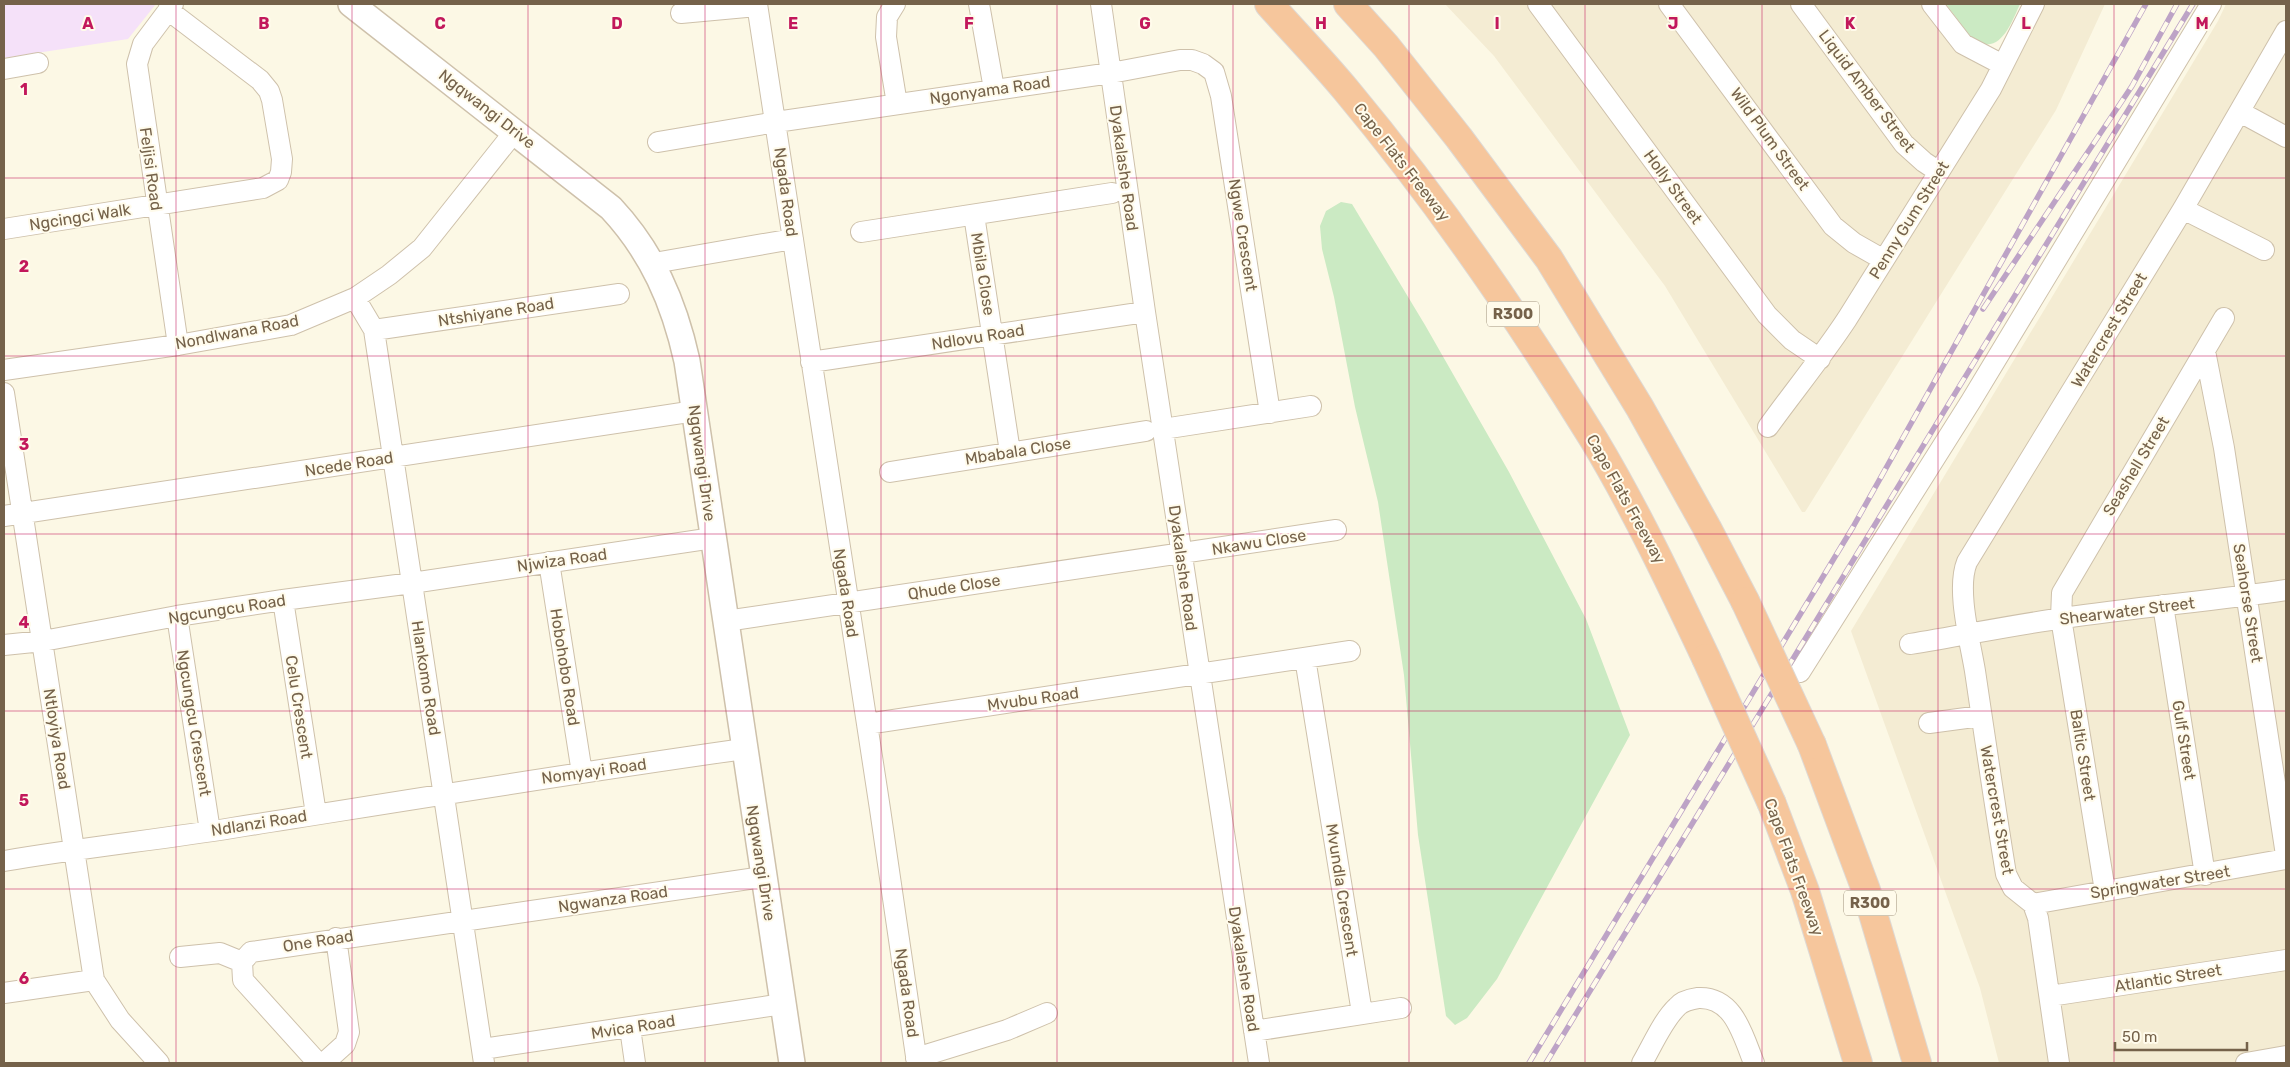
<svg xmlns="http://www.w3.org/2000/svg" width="2290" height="1067" font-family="Rubik,sans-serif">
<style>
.residential{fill:#f4ecd3}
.education{fill:#f5e1f9}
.green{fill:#cbeac3}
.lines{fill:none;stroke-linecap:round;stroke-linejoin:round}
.minor-casing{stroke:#cec1ab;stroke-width:22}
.tertiary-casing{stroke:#cec1ab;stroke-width:28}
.motorway-casing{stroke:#ded9d4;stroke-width:30}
.minor{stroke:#fff;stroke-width:20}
.tertiary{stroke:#fff;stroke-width:25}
.motorway{stroke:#f6c69c;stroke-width:28}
.rail-casing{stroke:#bda3c6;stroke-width:5.5}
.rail{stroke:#fffbeb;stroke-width:4;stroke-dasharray:11;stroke-linecap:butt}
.motorway-bridge-casing{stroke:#ded9d4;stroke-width:30;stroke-linecap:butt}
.motorway-bridge{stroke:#f6c69c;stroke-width:28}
.grid{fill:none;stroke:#c2185b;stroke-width:1;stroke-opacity:0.55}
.labels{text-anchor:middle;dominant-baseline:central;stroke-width:4;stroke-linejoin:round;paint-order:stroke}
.shield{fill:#fffbeb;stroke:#9e907a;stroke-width:1}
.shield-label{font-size:15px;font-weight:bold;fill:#75624a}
.street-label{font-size:16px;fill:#75624a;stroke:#fffbeb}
.grid-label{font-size:16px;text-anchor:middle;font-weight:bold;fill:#c2185b;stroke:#fffbeb;stroke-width:4;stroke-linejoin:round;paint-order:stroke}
</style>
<rect width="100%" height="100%" fill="#fcf8e5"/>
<path class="residential" d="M1445 4H1933L1956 35 2004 65 2035 4H2105L2056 110 1805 512H1802L1665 286 1494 56Z
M2226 4H2286V1063H1999L1980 988 1851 631 2218 21Z"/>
<path class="education" d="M4 4H156L128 39 4 58Z"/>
<path class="green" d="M1946 4H2020C2011 24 1998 61 1970 36Z
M1341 202 1352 204 1425 325 1509 472 1586 619 1630 735 1497 979 1467 1018 1455 1025 1446 1016 1418 835 1404 675 1378 502 1355 407 1334 297 1322 249 1320 226 1326 211Z"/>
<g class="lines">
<defs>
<path id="minor" d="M173 4 143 44 137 64 178 345
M757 4 880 809 917 1063
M895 4 887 17 886 37 897 104
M979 4 994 89
M1101 4 1145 312 1259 1063
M1538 4 1767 315 1792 340 1820 359
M1669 4 1833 226 1854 243 1884 260
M1801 4 1904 144 1924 162 1939 172
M1932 4 1963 44 2003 65
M681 13 757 6
M4 69 38 63
M2240 112 2286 137
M658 142 776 122 1111 73 1180 60H1192L1203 64 1214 72 1221 96 1270 413
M2183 209 2264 250
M974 215 1010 452
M4 229 263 188 278 180 281 172 282 159 272 100 269 91 260 80 168 10
M861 232 1112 193
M654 263 793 239
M355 298 374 330 484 1063
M374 330 619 294
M2205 351 2224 448 2286 855
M811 362 1145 312
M4 370 178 345 291 325 355 298 389 275 422 248 515 131
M4 393 94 980 120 1020 159 1063
M1768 427C1794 391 1822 357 1847 319L1991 89 2034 4
M1163 429 1311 406
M890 472 1146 431
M4 516 695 411
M549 562 582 773
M283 600 316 814
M2163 605 2205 875
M177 616 210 831
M726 621 1336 530
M1910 644C1961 636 2012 625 2064 618 2138 607 2212 601 2286 590
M4 645 43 641 177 616 283 600 412 583 713 538
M1305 658 1362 1013
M1800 672 1971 401 2211 4
M1929 723 1981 716
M867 724 1350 651
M4 861C80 848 156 840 232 828 403 801 573 773 744 749
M2105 891 2061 618 2062 593 2224 318
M2033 904 2286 859
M180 957 220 953 242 962 251 952 763 877
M242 962 243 980 318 1063
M4 993 94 980
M2050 996 2286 960
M630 1028 635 1063
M1254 1031 1401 1008
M483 1049 783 1004
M916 1058 1007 1030 1047 1013
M324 1063 345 1044 349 1032 336 938
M1642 1063C1652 1046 1663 1020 1677 1007 1681 1002 1691 999 1698 998 1734 996 1743 1036 1754 1063
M2059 1063 2038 918 2033 904 2013 888 2006 874C1995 807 1985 739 1975 671 1970 641 1956 589 1967 562L2183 209 2286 31
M2246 1063 2286 1056"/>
<path id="tertiary" d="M351 4 611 208C652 252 674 302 687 361L792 1063"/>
<path id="motorway" d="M1269 4C1294 32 1321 60 1346 90 1437 199 1519 318 1594 440 1636 510 1671 584 1706 658
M1348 4 1386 46 1459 138 1549 259 1640 408 1707 528 1745 601
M1812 745 1866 890 1917 1063
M1772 804 1805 891 1858 1063"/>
</defs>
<use href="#minor" class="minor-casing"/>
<use href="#tertiary" class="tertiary-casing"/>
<use href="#motorway" class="motorway-casing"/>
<use href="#minor" class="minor"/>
<use href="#tertiary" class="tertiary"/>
<use href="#motorway" class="motorway"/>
<defs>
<path id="rail" d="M1983 309 2132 86 2177 4
M1529 1063 1853 527 2146 4
M1546 1063 2193 4"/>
</defs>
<use href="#rail" class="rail-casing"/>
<use href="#rail" class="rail"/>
<defs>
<path id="motorway-bridge" d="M1745 601 1812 745
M1706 658 1772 804"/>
</defs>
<use href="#motorway-bridge" class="motorway-bridge-casing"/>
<use href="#motorway-bridge" class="motorway-bridge"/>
</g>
<path class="grid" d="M176 4V1063M352 4V1063M528 4V1063M705 4V1063M881 4V1063M1057 4V1063M1233 4V1063M1409 4V1063M1585 4V1063M1762 4V1063M1938 4V1063M2114 4V1063M4 178H2286M4 356H2286M4 534H2286M4 711H2286M4 889H2286"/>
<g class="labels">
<g class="shield">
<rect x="1487" y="301.5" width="52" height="25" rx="4"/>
<rect x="1844" y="890.5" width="52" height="25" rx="4"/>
</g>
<g class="shield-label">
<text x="1513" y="314">R300</text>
<text x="1870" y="903">R300</text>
</g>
<g class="street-label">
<text transform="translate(990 90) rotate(-8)">Ngonyama Road</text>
<text transform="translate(1867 91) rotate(53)">Liquid Amber Street</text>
<text transform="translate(487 109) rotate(38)">Ngqwangi Drive</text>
<text transform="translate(1770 139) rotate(54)">Wild Plum Street</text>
<text transform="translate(1402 162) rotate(52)">Cape Flats Freeway</text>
<text transform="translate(1124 168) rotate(82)">Dyakalashe Road</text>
<text transform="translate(151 169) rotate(82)">Feljisi Road</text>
<text transform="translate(1673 187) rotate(54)">Holly Street</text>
<text transform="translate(786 192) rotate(82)">Ngada Road</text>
<text transform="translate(80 217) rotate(-9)">Ngcingci Walk</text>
<text transform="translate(1909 220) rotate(-58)">Penny Gum Street</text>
<text transform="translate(1243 235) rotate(81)">Ngwe Crescent</text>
<text transform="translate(983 274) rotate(81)">Mbila Close</text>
<text transform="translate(496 312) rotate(-9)">Ntshiyane Road</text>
<text transform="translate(2109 330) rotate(-59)">Watercrest Street</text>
<text transform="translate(237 332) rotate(-11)">Nondlwana Road</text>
<text transform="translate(978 337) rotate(-9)">Ndlovu Road</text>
<text transform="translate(1018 451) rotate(-9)">Mbabala Close</text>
<text transform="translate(702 463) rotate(82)">Ngqwangi Drive</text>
<text transform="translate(349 464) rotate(-9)">Ncede Road</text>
<text transform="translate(2136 466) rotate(-59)">Seashell Street</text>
<text transform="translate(1626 499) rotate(61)">Cape Flats Freeway</text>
<text transform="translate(1259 542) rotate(-9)">Nkawu Close</text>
<text transform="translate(562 560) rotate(-8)">Njwiza Road</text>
<text transform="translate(1183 568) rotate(82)">Dyakalashe Road</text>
<text transform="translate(954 587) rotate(-9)">Qhude Close</text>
<text transform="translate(846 593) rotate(81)">Ngada Road</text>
<text transform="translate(2248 603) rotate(81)">Seahorse Street</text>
<text transform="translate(227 609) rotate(-9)">Ngcungcu Road</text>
<text transform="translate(2127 611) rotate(-7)">Shearwater Street</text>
<text transform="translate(565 667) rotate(81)">Hobohobo Road</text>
<text transform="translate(426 678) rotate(81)">Hlankomo Road</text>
<text transform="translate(1033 699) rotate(-8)">Mvubu Road</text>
<text transform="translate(299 707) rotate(81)">Celu Crescent</text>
<text transform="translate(194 723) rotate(81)">Ngcungcu Crescent</text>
<text transform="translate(57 739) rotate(81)">Ntloyiya Road</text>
<text transform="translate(2184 740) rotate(81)">Gulf Street</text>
<text transform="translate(2083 755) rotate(81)">Baltic Street</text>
<text transform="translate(594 771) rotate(-8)">Nomyayi Road</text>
<text transform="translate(1997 810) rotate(80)">Watercrest Street</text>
<text transform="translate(259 823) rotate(-9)">Ndlanzi Road</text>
<text transform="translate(761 863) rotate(81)">Ngqwangi Drive</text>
<text transform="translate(1794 867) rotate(70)">Cape Flats Freeway</text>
<text transform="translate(2160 882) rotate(-9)">Springwater Street</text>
<text transform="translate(1342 890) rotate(81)">Mvundla Crescent</text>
<text transform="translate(613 899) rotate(-8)">Ngwanza Road</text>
<text transform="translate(318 941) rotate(-9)">One Road</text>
<text transform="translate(1244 969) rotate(81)">Dyakalashe Road</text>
<text transform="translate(2168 978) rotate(-9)">Atlantic Street</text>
<text transform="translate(907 993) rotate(82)">Ngada Road</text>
<text transform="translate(633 1027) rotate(-9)">Mvica Road</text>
</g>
</g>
<g class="grid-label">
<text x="88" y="29">A</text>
<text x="264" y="29">B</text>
<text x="440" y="29">C</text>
<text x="617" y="29">D</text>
<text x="793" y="29">E</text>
<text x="969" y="29">F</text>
<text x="1145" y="29">G</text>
<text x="1321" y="29">H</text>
<text x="1497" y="29">I</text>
<text x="1673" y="29">J</text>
<text x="1850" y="29">K</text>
<text x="2026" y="29">L</text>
<text x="2202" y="29">M</text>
<text x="24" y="95">1</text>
<text x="24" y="272">2</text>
<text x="24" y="450">3</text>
<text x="24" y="628">4</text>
<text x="24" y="806">5</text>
<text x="24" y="984">6</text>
</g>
<rect width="2290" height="1067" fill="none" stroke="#75624a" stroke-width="10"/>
<path d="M2115 1042v8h132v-8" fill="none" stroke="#75624a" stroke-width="2.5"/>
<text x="2122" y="1042" font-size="15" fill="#75624a" stroke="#fffbeb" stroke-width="4" paint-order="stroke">50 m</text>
</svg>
